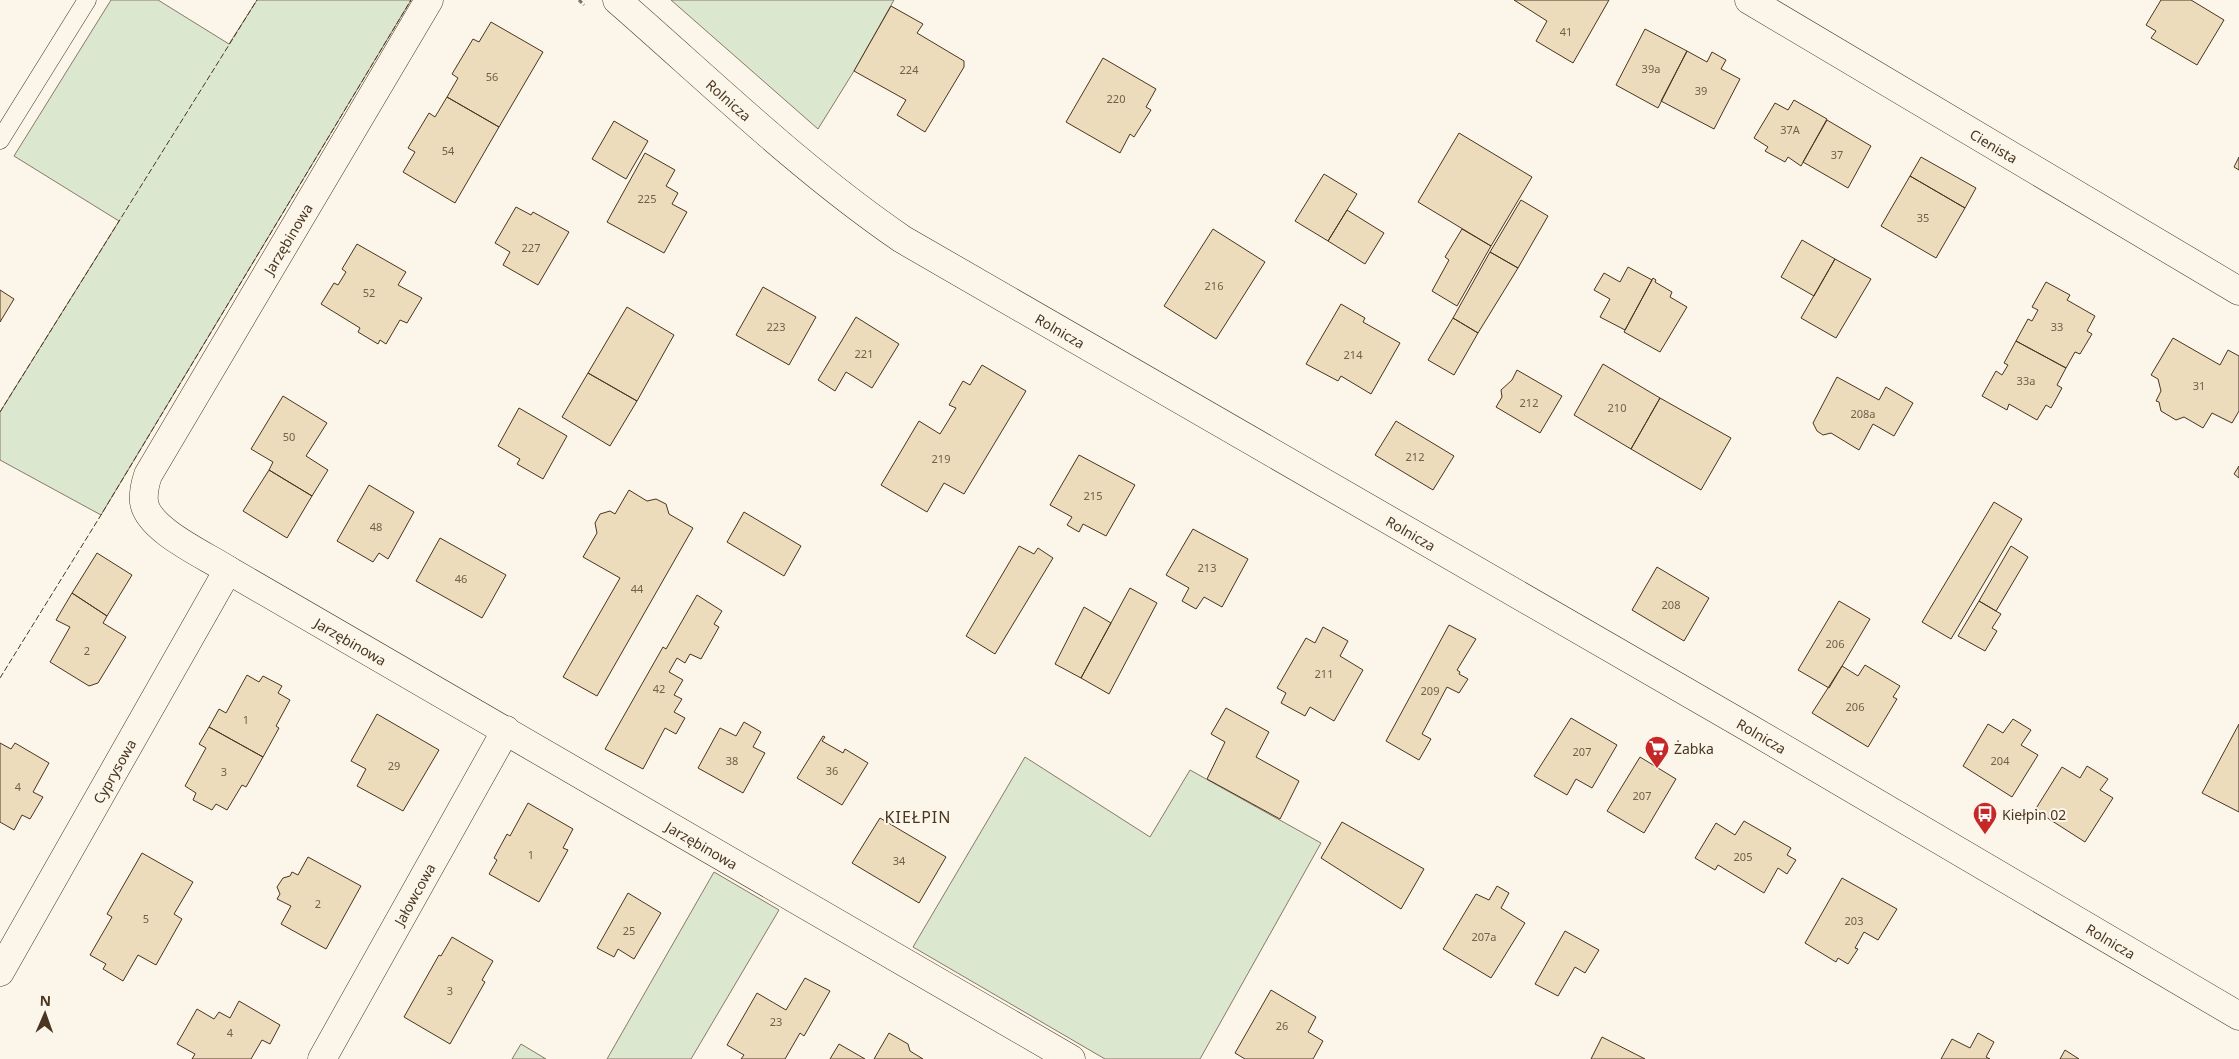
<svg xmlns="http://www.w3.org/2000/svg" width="2239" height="1059" font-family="'Noto Sans',sans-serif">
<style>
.green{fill:#dce7d0;stroke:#887966}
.building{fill:#ecdcbc;stroke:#4a3520}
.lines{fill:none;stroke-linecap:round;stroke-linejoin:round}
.lane-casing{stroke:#4a3520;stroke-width:19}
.street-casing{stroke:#4a3520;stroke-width:29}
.secondary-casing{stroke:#4a3520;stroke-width:29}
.path{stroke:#7f6f5c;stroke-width:3;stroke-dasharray:4 2.5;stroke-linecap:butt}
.lane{stroke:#fbf6e9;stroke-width:18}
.street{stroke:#fbf6e9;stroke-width:28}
.secondary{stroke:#fbf6e9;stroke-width:28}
.fence{stroke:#4a3520;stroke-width:1;stroke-dasharray:6 2.5;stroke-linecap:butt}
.labels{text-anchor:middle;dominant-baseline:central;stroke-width:4;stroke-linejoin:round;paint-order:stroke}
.number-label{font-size:11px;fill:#725f47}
.street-label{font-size:14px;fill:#4a3520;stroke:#fbf6e9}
.poi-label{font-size:14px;fill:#4a3520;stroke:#fbf6e9;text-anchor:start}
.quarter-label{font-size:16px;letter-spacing:1px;fill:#4a3520;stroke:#fbf6e9}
</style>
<rect width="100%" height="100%" fill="#fbf6e9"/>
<path class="green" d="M111 0H158L229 44 257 0H411L101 515 0 460V412L119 221 14 156Z
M671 0H894L854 71 818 129Z
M1025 757 1150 837 1190 770 1321 843 1200 1059H1105L913 947Z
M714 872 779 910 691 1059H607Z
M521 1044 546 1059H512Z"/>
<path class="building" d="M1514 0H1609L1573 63 1536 41 1547 21Z
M2161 0H2191L2224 20 2197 65 2151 38 2156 31 2146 25Z
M891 6 923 24 917 33 964 61V67L925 132 897 115 906 100 854 71Z
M491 22 543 52 499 127 447 97 458 78 452 74 473 39 479 42Z
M1645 29 1687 51 1658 108 1616 85Z
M1687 51 1707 62 1712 52 1726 60 1721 69 1740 79 1714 129 1661 101Z
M1103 58 1156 89 1146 107 1151 110 1134 137 1130 134 1120 153 1066 122Z
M447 97 499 127 455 203 403 172 415 152 408 148 429 113 435 117Z
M1794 100 1827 119 1801 166 1788 157 1785 162 1765 151 1768 147 1754 138 1775 103 1788 110Z
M1827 120 1871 146 1848 188 1803 162Z
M614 121 648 141 626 179 592 159Z
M1459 133 1532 177 1491 246 1418 202Z
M645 153 675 170 666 186 678 193 672 204 687 212 664 253 607 222Z
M1921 157 1976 188 1965 208 1910 176Z
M2239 157V170L2234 167Z
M1324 174 1357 194 1328 241 1295 221Z
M1910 176 1965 208 1936 258 1881 226Z
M1521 200 1548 216 1518 268 1490 252Z
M516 207 531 215 533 212 569 232 538 285 503 265 510 252 495 243Z
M1347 210 1384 233 1365 264 1328 241Z
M1213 229 1265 262 1216 339 1164 306Z
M1462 229 1491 246 1457 306 1432 291 1449 260 1445 257Z
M1802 240 1835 259 1814 296 1781 277Z
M357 244 406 272 398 285 422 298 407 323 400 320 386 344 380 340 378 344 358 332 360 328 321 304 334 283 338 285 346 272 342 269Z
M1490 252 1518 268 1478 333 1453 318Z
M1835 259 1871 279 1836 338 1801 318Z
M1628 267 1652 280 1625 330 1600 317 1610 299 1594 290 1604 273 1620 282Z
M1653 278 1656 280 1655 282 1672 292 1670 297 1687 307 1660 352 1624 332Z
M2046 282 2070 295 2067 300 2095 316 2087 331 2092 334 2080 354 2075 352 2066 368 2016 341 2028 319 2032 321 2038 310 2032 307Z
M763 287 816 317 789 365 736 335Z
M0 290 14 299 0 322Z
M1341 304 1365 318 1363 322 1400 343 1371 394 1341 376 1338 381 1306 364Z
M627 307 674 335 637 401 588 373Z
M856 317 899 344 872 388 846 372 835 391 818 380Z
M1453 318 1478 333 1454 375 1428 360Z
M2173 338 2220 365 2228 350 2239 356V411L2232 423 2212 413 2203 428 2184 417 2176 420 2161 411 2159 402 2156 401 2161 391 2158 379 2151 375Z
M2016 341 2066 368 2057 385 2062 388 2051 408 2046 405 2037 420 2009 404 2007 410 1982 396 1996 371 2002 375 2008 365 2004 363Z
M1603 364 1660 398 1631 449 1574 415Z
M982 365 1026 391 964 494 944 483 927 512 881 485 919 421 940 434 956 408 949 405 963 381 970 385Z
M1517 370 1562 396 1540 433 1496 407 1502 397 1501 390 1512 380Z
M588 373 637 401 610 446 562 417Z
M1837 377 1879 400 1886 387 1913 403 1894 436 1873 424 1859 450 1831 433 1823 435 1817 431 1813 423Z
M283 396 327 423 306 456 328 470 312 496 269 470 273 462 251 449Z
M1660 398 1731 438 1701 490 1631 449Z
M519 408 567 436 543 479 517 464 520 459 498 446Z
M1396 421 1454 456 1433 490 1375 455Z
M1079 455 1135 485 1106 536 1083 524 1079 532 1067 525 1072 517 1050 505Z
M2239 466V478L2234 474Z
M269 470 312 496 287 538 243 511Z
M369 485 414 512 388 559 379 553 373 562 337 541Z
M629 490 647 501 656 499 666 504 669 514 693 528 597 696 563 677 620 578 583 557 597 533 595 523 600 514 610 511 615 514Z
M1994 502 2022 519 1951 639 1922 622Z
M744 512 801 546 784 576 727 542Z
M1193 529 1248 559 1222 607 1204 597 1196 609 1182 601 1189 588 1166 575Z
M440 538 506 575 482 618 416 581Z
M1019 546 1034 554 1038 548 1053 558 995 654 966 636Z
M2011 546 2028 557 1996 611 1979 601Z
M97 553 132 575 107 616 72 593Z
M1657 567 1709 598 1684 641 1632 610Z
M1130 588 1157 603 1109 694 1081 678Z
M72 593 107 616 103 623 126 637 98 683 89 686 50 662 70 627 56 620Z
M697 595 722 611 714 624 719 627 701 659 690 654 685 663 677 658 669 672 683 680 674 695 682 699 674 712 685 718 676 734 665 728 643 769 605 749 663 647 666 649Z
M1839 601 1870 619 1829 688 1798 670Z
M1979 601 2001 614 1992 628 1997 631 1985 651 1958 636Z
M1084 607 1111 623 1081 678 1055 664Z
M1449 625 1476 639 1457 670 1460 672 1459 674 1468 679 1459 693 1447 687 1422 734 1431 739 1419 760 1386 741Z
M1323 627 1348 641 1340 656 1363 670 1334 721 1310 707 1305 716 1281 703 1286 693 1277 688 1306 638 1315 643Z
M1865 665 1900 686 1893 697 1897 699 1868 747 1812 713 1842 666 1858 676Z
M247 675 259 682 263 676 282 686 278 693 290 700 276 726 279 728 263 757 209 727 219 709 226 713Z
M1226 708 1269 732 1256 757 1299 781 1280 819 1207 779 1225 742 1211 734Z
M377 714 439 750 403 811 357 786 366 769 351 761Z
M1571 718 1617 745 1592 788 1576 779 1567 795 1534 776Z
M2013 719 2031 730 2021 745 2038 755 2012 797 1963 766 1988 724 2003 733Z
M744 722 761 732 753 747 765 753 743 793 698 768 720 728 736 736Z
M2239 724V812L2202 793Z
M209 727 263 757 246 787 242 785 227 810 216 804 212 810 193 800 196 793 185 786 206 748 199 744Z
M823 736 825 737 822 741 843 753 845 749 868 763 842 805 797 778Z
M0 743 11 749 15 743 49 763 33 792 43 797 30 819 22 815 14 830 0 822Z
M1640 757 1676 779 1644 833 1607 811Z
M2087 766 2108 779 2100 790 2113 798 2085 842 2035 810 2062 767 2080 778Z
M528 803 573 829 563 848 568 850 539 902 489 874 497 860 494 858 507 834 510 836Z
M880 818 946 857 919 903 852 863Z
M1744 821 1791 848 1787 855 1796 860 1787 874 1778 868 1764 893 1718 865 1715 870 1695 858 1716 823 1735 835Z
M1342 822 1424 869 1401 909 1321 858Z
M142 853 193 882 174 914 182 919 156 965 138 955 123 981 103 969 106 964 90 955 112 917 107 914Z
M308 857 361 886 326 949 281 924 291 906 277 899 280 894 277 887 283 878 290 876 292 872 298 875Z
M1842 878 1897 909 1878 940 1864 932 1855 948 1858 949 1848 964 1838 958 1836 962 1805 943Z
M1497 886 1509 893 1501 908 1525 923 1491 978 1443 949 1476 894 1489 900Z
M628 893 661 913 634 959 618 949 614 957 597 948Z
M1565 931 1599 950 1585 973 1575 967 1558 996 1535 984Z
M452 937 493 961 482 980 485 982 450 1044 404 1017 439 955 441 956Z
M805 978 830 991 804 1036 800 1033 785 1059H741L744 1055 727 1045 757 993 786 1010Z
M1271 990 1316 1017 1308 1032 1323 1041 1313 1059H1245L1235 1053Z
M239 1001 280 1025 270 1044 262 1040 251 1059H192L195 1054 177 1044 197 1009 214 1019 219 1012 230 1018Z
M889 1033 908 1044 910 1051 923 1059H874Z
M1978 1033 1994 1042 1986 1057 1990 1059H1941L1952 1039 1970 1048Z
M1602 1037 1645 1059H1591Z
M839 1044 865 1059H830Z
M2065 1050 2079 1059H2060Z"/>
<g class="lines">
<defs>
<path id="lane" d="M0 140 87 0"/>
<g id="street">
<path id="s1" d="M429 0 148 475C145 484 143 492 144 502 148 530 205 555 228 570L1071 1059"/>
<path id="s2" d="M1749 0 2239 291"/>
<path id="s3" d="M0 972 228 570"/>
<path id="s4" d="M322 1059 506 730"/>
</g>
<g id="secondary">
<path id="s5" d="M617 0C711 82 800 169 902 239L1749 728 2239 1016"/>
</g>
</defs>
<use href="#lane" class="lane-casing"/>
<use href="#street" class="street-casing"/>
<use href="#secondary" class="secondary-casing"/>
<path class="path" d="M579 0 584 5"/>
<use href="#lane" class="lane"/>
<use href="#street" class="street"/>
<use href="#secondary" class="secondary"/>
<path class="fence" d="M0 412 257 0
M0 678 101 515 411 0"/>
</g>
<defs>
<symbol id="supermarket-pin" viewBox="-11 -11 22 30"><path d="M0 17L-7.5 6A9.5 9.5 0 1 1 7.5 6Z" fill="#c62828" stroke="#fbf6e9"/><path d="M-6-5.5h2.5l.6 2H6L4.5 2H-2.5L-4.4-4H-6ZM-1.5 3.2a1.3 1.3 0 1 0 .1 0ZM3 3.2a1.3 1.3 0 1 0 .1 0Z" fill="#fff"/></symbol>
<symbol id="bus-pin" viewBox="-11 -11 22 30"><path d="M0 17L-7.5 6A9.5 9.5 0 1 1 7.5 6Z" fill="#c62828" stroke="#fbf6e9"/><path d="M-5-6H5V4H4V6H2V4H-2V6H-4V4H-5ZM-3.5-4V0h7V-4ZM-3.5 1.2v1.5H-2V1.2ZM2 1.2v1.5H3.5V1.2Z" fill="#fff"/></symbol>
</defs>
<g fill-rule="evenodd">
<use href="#supermarket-pin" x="1643" y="734" width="28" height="38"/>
<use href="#bus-pin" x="1971" y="800" width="28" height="38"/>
</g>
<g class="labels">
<g class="number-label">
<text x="1566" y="31">41</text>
<text x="1651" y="68">39a</text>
<text x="909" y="69">224</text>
<text x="492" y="76">56</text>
<text x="1701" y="90">39</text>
<text x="1116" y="98">220</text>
<text x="1790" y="129">37A</text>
<text x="448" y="150">54</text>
<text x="1837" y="154">37</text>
<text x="647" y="198">225</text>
<text x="1923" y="217">35</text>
<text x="531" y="247">227</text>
<text x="1214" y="285">216</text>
<text x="369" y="292">52</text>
<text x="776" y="326">223</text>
<text x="2057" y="326">33</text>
<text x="864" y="353">221</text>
<text x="1353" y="354">214</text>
<text x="2026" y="380">33a</text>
<text x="2199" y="385">31</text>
<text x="1529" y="402">212</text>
<text x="1617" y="407">210</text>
<text x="1863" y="413">208a</text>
<text x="289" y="436">50</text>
<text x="1415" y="456">212</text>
<text x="941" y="458">219</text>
<text x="1093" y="495">215</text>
<text x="376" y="526">48</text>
<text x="1207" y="567">213</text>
<text x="461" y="578">46</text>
<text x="637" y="588">44</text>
<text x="1671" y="604">208</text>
<text x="1835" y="643">206</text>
<text x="87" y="650">2</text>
<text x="1324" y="673">211</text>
<text x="659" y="688">42</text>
<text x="1430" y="690">209</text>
<text x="1855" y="706">206</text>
<text x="246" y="719">1</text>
<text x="1582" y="751">207</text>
<text x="732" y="760">38</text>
<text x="2000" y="760">204</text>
<text x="394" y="765">29</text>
<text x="832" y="770">36</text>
<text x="224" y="771">3</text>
<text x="18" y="786">4</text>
<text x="1642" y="795">207</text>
<text x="531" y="854">1</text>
<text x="1743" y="856">205</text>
<text x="899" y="860">34</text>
<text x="318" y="903">2</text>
<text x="146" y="918">5</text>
<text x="1854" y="920">203</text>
<text x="629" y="930">25</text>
<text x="1484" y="936">207a</text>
<text x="450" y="990">3</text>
<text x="776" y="1021">23</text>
<text x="1282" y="1025">26</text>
<text x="230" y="1032">4</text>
</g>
<g class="street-label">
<text stroke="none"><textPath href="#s5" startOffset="150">Rolnicza</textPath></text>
<text stroke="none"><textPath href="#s2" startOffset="285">Cienista</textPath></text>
<text transform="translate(288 239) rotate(-59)">Jarzębinowa</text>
<text stroke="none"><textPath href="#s5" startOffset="555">Rolnicza</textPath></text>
<text stroke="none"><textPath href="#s5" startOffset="960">Rolnicza</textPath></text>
<text stroke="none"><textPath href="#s1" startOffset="832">Jarzębinowa</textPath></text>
<text stroke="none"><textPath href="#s5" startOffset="1365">Rolnicza</textPath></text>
<text stroke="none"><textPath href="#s3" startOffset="231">Cyprysowa</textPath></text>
<text stroke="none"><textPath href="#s1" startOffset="1238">Jarzębinowa</textPath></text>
<text stroke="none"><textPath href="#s4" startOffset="189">Jałowcowa</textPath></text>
<text stroke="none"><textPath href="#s5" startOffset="1770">Rolnicza</textPath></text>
</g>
<g class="poi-label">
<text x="1674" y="748">Żabka</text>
<text x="2002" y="814">Kiełpin 02</text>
</g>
<g class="quarter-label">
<text x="918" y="817">KIEŁPIN</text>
</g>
</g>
<g transform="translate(45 1014) rotate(2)" stroke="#fbf6e9" stroke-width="4" paint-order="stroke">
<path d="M0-4L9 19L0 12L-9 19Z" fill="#4a3520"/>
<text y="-8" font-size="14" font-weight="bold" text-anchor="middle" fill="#4a3520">N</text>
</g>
</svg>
